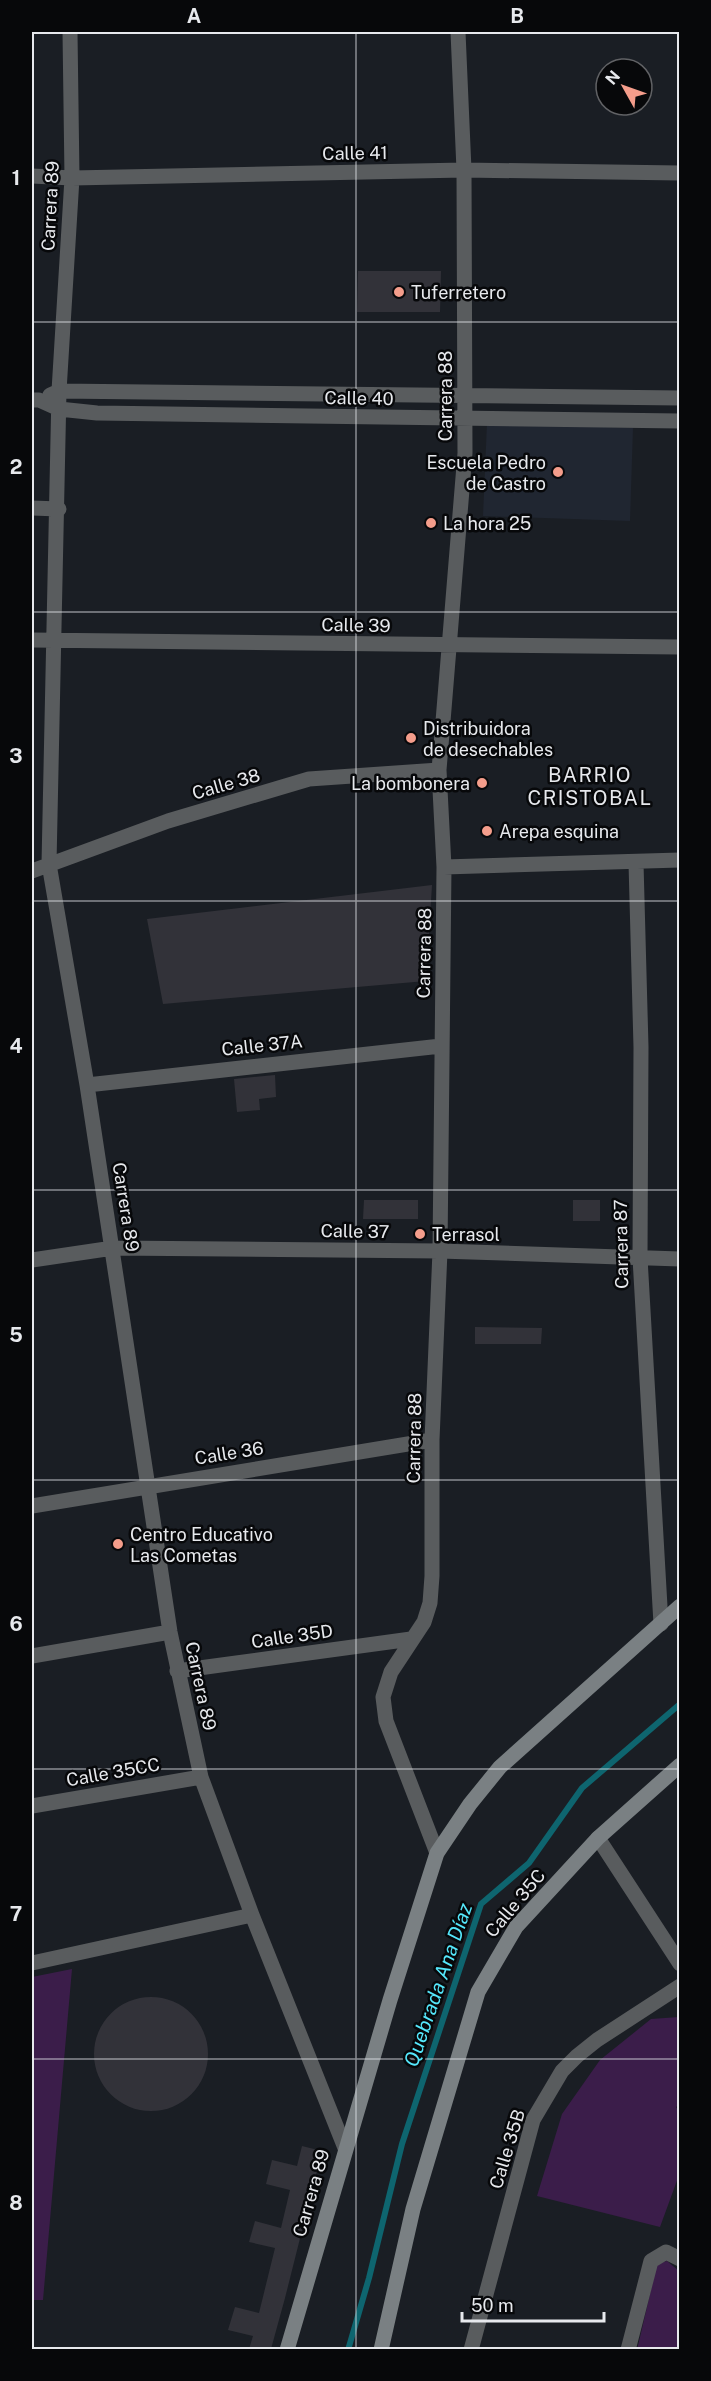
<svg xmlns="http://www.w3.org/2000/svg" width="711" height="2381" font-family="'Public Sans',sans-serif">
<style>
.built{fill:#202631}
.green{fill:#3b1d4a}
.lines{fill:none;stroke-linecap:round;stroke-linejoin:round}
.stream{stroke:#0e656f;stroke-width:6}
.building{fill:#323239}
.street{stroke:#595c5e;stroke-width:15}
.secondary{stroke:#7a8083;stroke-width:15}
.grid{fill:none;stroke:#e7e9ed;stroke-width:1.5;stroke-opacity:0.55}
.poi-dot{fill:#f49d8b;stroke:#07080a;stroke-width:2}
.labels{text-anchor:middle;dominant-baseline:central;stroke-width:5;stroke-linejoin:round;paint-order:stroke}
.street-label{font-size:18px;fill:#e7e9ed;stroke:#07080a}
.poi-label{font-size:18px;fill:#e7e9ed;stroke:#07080a;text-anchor:start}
.neighbourhood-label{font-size:20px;letter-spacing:1.5px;fill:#e7e9ed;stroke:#07080a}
.water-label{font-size:20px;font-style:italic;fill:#55e7fb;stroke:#07080a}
.neatline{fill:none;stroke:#e7e9ed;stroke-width:2}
.grid-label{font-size:20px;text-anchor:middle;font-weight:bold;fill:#e7e9ed}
</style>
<rect width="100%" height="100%" fill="#1a1e24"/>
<path class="built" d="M487 423 633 428 630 521 483 516Z"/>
<path class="green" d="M72 1969 43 2300H32V1977Z
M679 2017 680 2104 676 2107 679 2112V2175L660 2227 537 2196 562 2114 600 2060 651 2019Z
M667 2261 679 2271V2349L637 2350 657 2264Z"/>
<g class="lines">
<path class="stream" d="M348 2350 369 2278 402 2144 481 1904 529 1863 582 1788 680 1704"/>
</g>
<path class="building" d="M358 271H441L440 312H357Z
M432 885 426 981 163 1004 147 919Z
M275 1075 276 1097 259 1099 260 1110 237 1112 234 1079Z
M364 1200H418V1219H363Z
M573 1200H600V1221H573Z
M475 1327 542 1328 541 1344H475Z
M94 2054a57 57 0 1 1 114 0a57 57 0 1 1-114 0Z
M302 2146 322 2151 285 2298 271 2349H249L253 2336 228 2330 235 2307 259 2313 275 2248 249 2242 255 2221 281 2228 290 2190 266 2184 272 2160 297 2166Z"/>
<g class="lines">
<path class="street" d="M70 32 72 178 59 391 49 864 87 1085 170 1632 201 1777 252 1915 345 2148
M32 176 72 178 464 170 680 173
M50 395 59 391 680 398
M32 400H39L59 409 97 413 680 421
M32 508 59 509
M32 640 680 647
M636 863 641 1047 640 1258 661 1624
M444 867 680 860
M32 871 168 821 309 779 439 770
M87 1085 441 1046
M32 1260 113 1248 440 1251 680 1259
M32 1506 432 1440
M32 1656 170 1632
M177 1671 411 1639
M32 1806 201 1777
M598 1838 680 1964
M437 1853 386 1721 383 1697 391 1672 424 1622 430 1603 432 1576V1440L440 1251 444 867 439 770 465 453 464 170 458 32
M32 1963 252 1915
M471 2350 533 2120 562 2071 577 2056 597 2040 680 1986
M628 2350 651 2261 666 2252 680 2259"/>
<path class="secondary" d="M287 2350 390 2000 437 1853 470 1804 500 1767 680 1606
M381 2350 413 2209 478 1992 516 1927 598 1838 680 1765"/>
</g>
<path class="grid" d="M356 32V2350M32 322H680M32 612H680M32 901H680M32 1190H680M32 1480H680M32 1769H680M32 2059H680"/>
<g class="poi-dot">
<circle cx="399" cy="292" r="6"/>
<circle cx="558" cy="472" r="6"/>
<circle cx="431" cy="523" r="6"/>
<circle cx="411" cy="738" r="6"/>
<circle cx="482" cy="783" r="6"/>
<circle cx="487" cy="831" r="6"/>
<circle cx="420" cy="1234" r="6"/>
<circle cx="118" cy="1544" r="6"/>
</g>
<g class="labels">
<g class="street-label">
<text transform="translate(355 153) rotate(-1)">Calle 41</text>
<text transform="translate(50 206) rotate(-87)">Carrera 89</text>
<text transform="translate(445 396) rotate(-90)">Carrera 88</text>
<text transform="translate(359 398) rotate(1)">Calle 40</text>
<text transform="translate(356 625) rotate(1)">Calle 39</text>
<text transform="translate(226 784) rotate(-16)">Calle 38</text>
<text transform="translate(424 953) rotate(-89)">Carrera 88</text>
<text transform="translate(262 1045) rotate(-6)">Calle 37A</text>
<text transform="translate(126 1207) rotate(81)">Carrera 89</text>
<text transform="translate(355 1231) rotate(1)">Calle 37</text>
<text transform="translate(621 1244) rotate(-91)">Carrera 87</text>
<text transform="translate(414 1438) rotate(-89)">Carrera 88</text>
<text transform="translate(229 1453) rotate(-9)">Calle 36</text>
<text transform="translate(292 1636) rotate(-8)">Calle 35D</text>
<text transform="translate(201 1686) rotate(78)">Carrera 89</text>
<text transform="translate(113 1772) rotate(-10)">Calle 35CC</text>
<text transform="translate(515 1903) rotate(-50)">Calle 35C</text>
<text transform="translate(507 2149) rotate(-73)">Calle 35B</text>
<text transform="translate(311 2193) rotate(-74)">Carrera 89</text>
</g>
<g class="poi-label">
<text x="411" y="292">Tuferretero</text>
<text x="546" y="462" text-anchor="end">Escuela Pedro<tspan x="546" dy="21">de Castro</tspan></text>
<text x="443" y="523">La hora 25</text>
<text x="423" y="728">Distribuidora<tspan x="423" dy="21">de desechables</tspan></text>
<text x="470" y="783" text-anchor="end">La bombonera</text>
<text x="499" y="831">Arepa esquina</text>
<text x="432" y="1234">Terrasol</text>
<text x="130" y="1534">Centro Educativo<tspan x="130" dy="21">Las Cometas</tspan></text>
</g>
<g class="neighbourhood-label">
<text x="590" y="775">BARRIO<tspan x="590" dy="23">CRISTOBAL</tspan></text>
</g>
<g class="water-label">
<text transform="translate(438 1985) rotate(-71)">Quebrada Ana Díaz</text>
</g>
</g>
<rect width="711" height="2381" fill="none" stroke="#07080a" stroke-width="66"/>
<g transform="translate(624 87) rotate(310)"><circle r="28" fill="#07080a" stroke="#616265" stroke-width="1.5"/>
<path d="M0-4.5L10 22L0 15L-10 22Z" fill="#f49d8b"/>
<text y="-9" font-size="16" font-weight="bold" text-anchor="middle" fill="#e7e9ed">N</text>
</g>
<path d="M462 2312v9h142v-9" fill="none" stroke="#e7e9ed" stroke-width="3"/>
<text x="471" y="2312" font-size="18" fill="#e7e9ed" stroke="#07080a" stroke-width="4.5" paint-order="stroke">50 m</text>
<rect x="33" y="33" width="645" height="2315" class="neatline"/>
<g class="grid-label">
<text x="194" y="23">A</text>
<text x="517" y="23">B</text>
<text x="16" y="185">1</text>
<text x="16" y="474">2</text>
<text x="16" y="763">3</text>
<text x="16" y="1053">4</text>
<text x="16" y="1342">5</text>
<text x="16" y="1631">6</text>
<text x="16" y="1921">7</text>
<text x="16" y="2210">8</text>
</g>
</svg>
